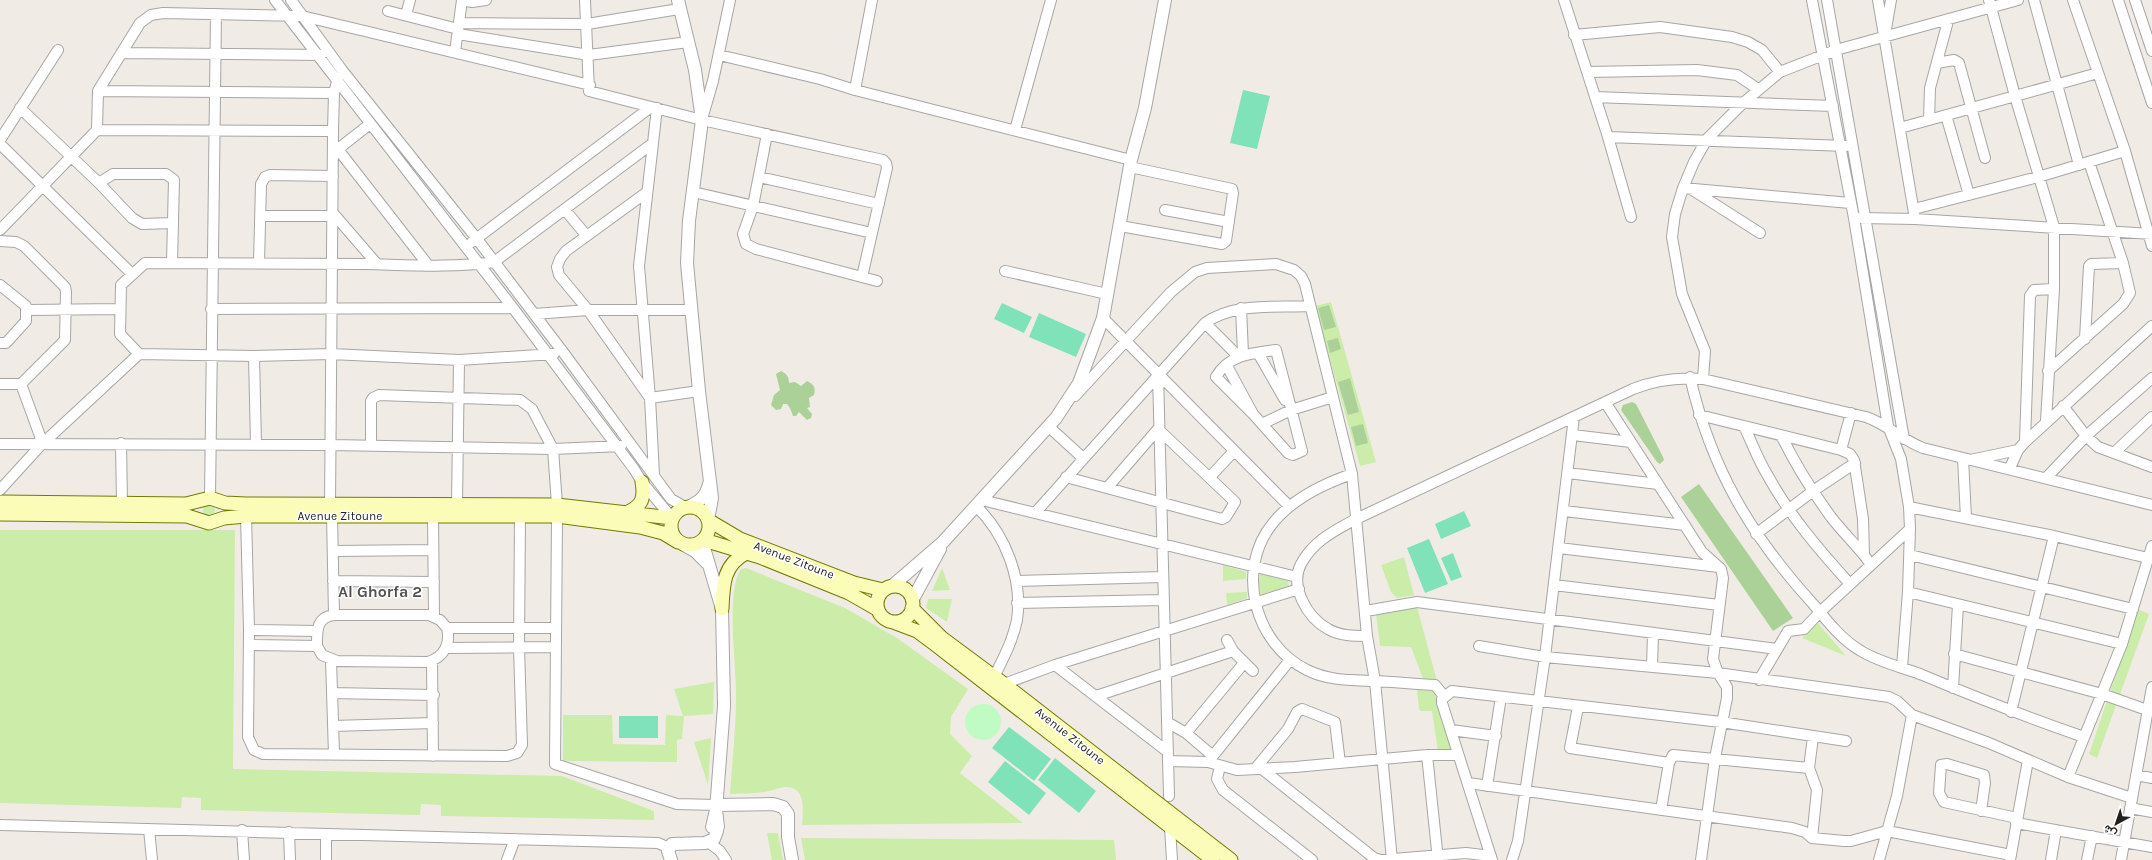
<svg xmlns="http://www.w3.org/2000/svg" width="2152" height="860" font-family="Karla,Vazirmatn,sans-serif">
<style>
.grass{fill:#cceca9}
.forest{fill:#abd198}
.park{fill:#c0fbc3}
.pitch{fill:#80e2b8}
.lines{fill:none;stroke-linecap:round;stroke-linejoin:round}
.minor-casing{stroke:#a6a6a6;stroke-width:12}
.tertiary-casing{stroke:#a6a6a6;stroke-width:14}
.secondary-casing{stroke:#727b01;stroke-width:15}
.minor{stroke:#fff;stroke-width:10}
.tertiary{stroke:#fff;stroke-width:12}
.secondary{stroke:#fbfcb7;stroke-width:13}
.labels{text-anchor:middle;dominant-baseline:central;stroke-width:3;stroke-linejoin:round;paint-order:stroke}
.street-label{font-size:12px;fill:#1f1f1f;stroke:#fff}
.district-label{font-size:16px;font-weight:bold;fill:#525252;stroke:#fff}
</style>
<rect width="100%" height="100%" fill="#f0ece5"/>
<path class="grass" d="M1331 302 1376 462 1360 466 1315 306Z
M203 510a6 6 0 1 1 12 0a6 6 0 1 1-12 0Z
M0 530H235L233 769 562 776 654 811V820L441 816V805L421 804 420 815 201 810V798L182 797 181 808 0 803Z
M1404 557 1414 595 1397 598 1391 592 1381 565Z
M1223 565 1246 572V579L1223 581Z
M746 568 845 608 897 638 968 689 951 717 950 734 972 756 960 773 1023 823 802 825C803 812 807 786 785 787 778 788 771 791 764 792 753 794 741 793 730 794 732 762 736 730 736 699 737 667 725 593 741 569Z
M942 568 950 590 932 591Z
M1260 574 1288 581 1289 586 1261 595 1259 584Z
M1247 592V598L1227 605 1226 593Z
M928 599H952L947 622 926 608Z
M1417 607 1437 681H1424L1411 647 1380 646 1376 614Z
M2138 609 2149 614 2097 758 2089 754Z
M1817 622 1846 656 1802 638Z
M714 682 713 714 684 716 682 739 677 740V762L563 761V715H612L613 744 665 745 666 715 683 716 674 689Z
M1417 690 1435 691 1452 747 1451 749 1438 751 1432 711H1421L1419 709Z
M711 738 708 785 694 742Z
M767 833H778L783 860H772Z
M801 838 1114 840 1116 860H805Z"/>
<path class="forest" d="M1329 305 1336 327 1324 330 1318 308Z
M1338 338 1341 349 1330 353 1327 341Z
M781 371C787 374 789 377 789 383L795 382 801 386 807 381C814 385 816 387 814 395L809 398 810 407 807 408 812 414 811 418 807 420 799 412 796 416H793L790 408 787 404H783L781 409 776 410 771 405 774 395 780 390 776 374Z
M1350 378 1359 412 1348 415 1338 382Z
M1632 402 1636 404 1663 457 1664 460 1660 464 1657 462 1621 410 1623 405Z
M1363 424 1368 443 1356 446 1351 427Z
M1699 484 1793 618 1773 631 1681 497Z"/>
<path class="park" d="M965 722a18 18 0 1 1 36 0a18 18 0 1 1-36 0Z"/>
<path class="pitch" d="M1243 90 1270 96 1257 149 1230 143Z
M1002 303 1032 317 1024 333 994 319Z
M1039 313 1086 334 1076 357 1029 337Z
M1464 511 1471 526 1441 539 1435 524Z
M1429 539 1448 584 1425 593 1407 548Z
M1453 553 1462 577 1451 581 1441 558Z
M619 716H658V738H619Z
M1009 727 1051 759 1034 781 992 748Z
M1055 758 1096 791 1079 813 1038 780Z
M1005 761 1046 793 1029 815 988 782Z"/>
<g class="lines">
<defs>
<path id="minor" d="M275 0 513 308 634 469 642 482 672 518
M291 0 342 70 477 239 563 352 671 499 685 507
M462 0 472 2 486 0
M585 0 589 91 702 120 883 160 886 163 887 168 872 233 693 192
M1564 0 1608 137 1631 217
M1812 0 1854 218 1888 426 1901 459 1909 507 1910 529 1908 592 1902 667
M1827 0 1904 439
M1878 0 1915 219
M1989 0 2015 96 2054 227V289L2046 421
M2034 0 2079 165
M2073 0 2125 151 2152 246
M2118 0 2152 103
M2135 0 2152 51
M388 11 458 29
M406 15 410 0
M459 23 587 24 679 9
M1886 29 1891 0
M458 34 589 55 688 42
M1574 35 1660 27 1732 37 1748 42 1762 50 1780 72
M455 52 462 0
M121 53 321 55
M719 55 820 79 855 90 1131 160
M1937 63 1954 60 1959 63 1985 158
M1587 72 1697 70 1737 75 1758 89
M855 90 872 0
M98 91 334 93
M1595 97 1833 106
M20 108 99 183 132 218 142 224 173 223
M1946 115 1969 195
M702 119 713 81 730 0
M1929 120 1930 88 1948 21
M1900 128 2098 73
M97 130 333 131
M1015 130 1051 0
M767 134 753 206 743 234 746 244 756 249 877 281
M1608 137 1846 146
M0 140 58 50
M333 143 428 265
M0 144 132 274
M338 149 370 124
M759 177 879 204
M99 183 113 174H166L174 180 172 263
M1683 188 1850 203
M1691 189 1760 233
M647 192 566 251 560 259 557 267 559 275 588 310 650 398 699 391
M1914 209 2038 177 2125 151
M565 210 586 235
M1165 210 1229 222
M332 212 377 264
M261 216H332
M1860 218 1915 219 2152 234
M1120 226 1222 244 1226 241 1233 193 1232 189 1130 167
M0 230 97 130 98 91 140 23 151 15 163 13 302 16 590 85
M0 241 16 242 24 246 65 287 66 292 65 340 21 384H0
M472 242 651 107
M259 263 261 184 265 177 270 175 333 176
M1005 271 1107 294
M862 277 872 233
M0 285 26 306V321L6 343H0
M1241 308 1243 354
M211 309 513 308
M27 310 120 309
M534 314 588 310H691
M1103 318 1289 506
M1205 323 1239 357
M2085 339 2089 266 2091 264 2123 263
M1258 353 1285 400
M139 354 120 334 121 285 145 263C219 264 293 264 367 264 409 265 453 268 494 262L653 143
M254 356 256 444
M1227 366 1253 414 1288 453 1293 455 1302 451 1276 350C1253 353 1229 354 1216 377L1253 414
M2048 371 2123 304 2130 293 2123 263 2089 162
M1158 374 1169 796
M1690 377C1711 469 1751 536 1814 605 1827 621 1843 641 1861 651 1879 662 1901 667 1920 674 1975 697 2029 718 2084 737
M1703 379 1705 351 1682 294 1672 237 1675 214 1683 188 1694 162 1707 139 1743 103 1780 72 1836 50 2018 0
M21 384 40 436 41 445
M1075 396 1171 292 1195 272 1207 268 1276 264 1294 270 1301 276 1305 284 1352 474 1367 636 1375 681 1392 860
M1605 402 1702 552 1721 569 1723 578 1713 659 1718 673 1889 697 1897 701 1912 715 1989 743 2068 777 2132 798
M2063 406 2086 436 2098 447 2152 467
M1851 413 1841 450 1850 454 1854 460 1863 519 1864 555 1871 565
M1699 415 1841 450
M1262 424 1291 410 1333 397
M1048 426 1083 458
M1744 426C1752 443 1758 460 1768 476 1790 516 1820 551 1850 584
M1573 435 1631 442
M1781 435C1795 464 1812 491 1831 517 1841 530 1853 542 1864 555
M2025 442 2030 296 2034 290 2054 289
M121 443 122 504
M0 444 331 445 553 449 621 446
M371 446V401L373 398 379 395 520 400 532 409 553 449 557 505
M2115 452 2152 417
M1963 458 1966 518
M1970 460 2018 450
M2010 468 2018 450 2025 442 2152 326
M1568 473 1658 484
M1352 474C1323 484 1293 498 1273 523 1235 569 1254 644 1307 670 1329 681 1351 680 1375 681 1395 682 1415 684 1435 685L1444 696
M654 475 650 398 639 266 657 108
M1066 477 1222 519 1226 517 1235 502 1158 429 1107 488
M1210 477 1234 451
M2046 478 2086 436 2152 378
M0 490 41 445 139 354 254 356 331 354 459 360 554 354
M210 498 216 14
M982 500 1297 577
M457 504 459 360
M330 506 333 131 334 93 338 78
M976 506C1005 534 1023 579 1017 620 1013 640 1003 659 994 677
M1909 507 2054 536 2148 558
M1564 511 1685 525
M1035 513 1205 323C1235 302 1275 308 1310 306
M332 515 334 615
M433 515 434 617
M246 516 249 630 248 737 254 750 263 754 507 756 517 753 522 745 519 648 520 515
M557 516 555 764 677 804 716 805
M1756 534 1813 491 1855 463
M1559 548 1719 567
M333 551 433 550
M1910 555 2133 609
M333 581 434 582
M1016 581 1163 577
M1554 585 1719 605
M1908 592 2122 644
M1017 603 1163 600
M1366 611 1417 602 1777 649
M249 630 317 631
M1367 636C1354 636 1340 636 1328 629 1308 618 1289 587 1301 564 1313 541 1334 531 1356 519L1633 389C1655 380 1679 377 1703 379L1866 417C1887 424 1902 440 1923 448L2152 505
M1227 640 1233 651 1253 671
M249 645 317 646C317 631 316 617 334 615H429L440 620 447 628H556
M317 646 322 655 337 661 428 662C444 657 451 644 447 628
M1479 646 1545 657 1718 673 1727 687V698L1715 758 1701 860
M446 648 556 647
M1954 654 2102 694 2147 710
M331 660 334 754
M432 661 433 756
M1055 665 1168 752
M1652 667 1653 634
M1759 680 1788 631 1804 629 1820 612 1910 529
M1004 684 1055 665 1299 589
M1953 688 1958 605
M332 693 434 695
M1096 696 1233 651
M1578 707 1570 748 1669 763
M2011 712 2054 536
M1167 722 1186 733 1213 756
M333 726 433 723
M1451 730 1496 736
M1186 733 1244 663
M1427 755 1438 860
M1168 761 1208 762 1237 770 1295 767 1427 755H1458
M1208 762 1290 660
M1220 766 1217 779 1223 790 1312 860
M1255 769 1288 729 1297 712 1302 709 1335 722 1340 763
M1262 769 1374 858 1381 860 1466 853 1491 856
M2136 775 2152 778
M2068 777 2122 644 2152 546
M1468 783 1792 828 1805 832 1812 838 1844 841H1851L1887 831 2011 855
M1487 786 1501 697
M2130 808 2152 812
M1661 810 1669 763 1673 755 1809 768
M1981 811 1985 783 1984 775 1947 764 1941 765 1939 793 1944 802 2017 818
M2016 823 2152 847
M0 825 658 843 669 848
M1170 827 1172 860
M149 829 152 860
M242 830 244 860
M289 832 290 860
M326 834V860
M1812 838 1817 790 1809 768 1813 737
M708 842 720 851 726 860
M507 860 515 839
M1492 860 1442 703V699L1452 691 1721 722 1846 741
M1512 860 1518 841 1545 657 1574 417
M1879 860 1897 796 1912 715
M2010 860 2028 760
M2051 860 2056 830
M2087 860 2092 836
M2121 860 2152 687"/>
<path id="tertiary" d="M678 0 695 70 702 120 689 221 687 263 699 391 712 498 708 520
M688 507C700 501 706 497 709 484
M702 541 722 609 724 706 716 810
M684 545 695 551 707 563
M892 586 943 542 1056 418 1079 383 1103 318 1131 160 1145 108 1165 0
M913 599 940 549
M716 805 773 804 783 807 788 814V837L792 860
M712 827 716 810 718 827
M671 860 668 851 672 844 705 843 714 839 717 831"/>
<path id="secondary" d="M0 502 186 504 210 498 225 503 246 504 557 505 672 518
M671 526a19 19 0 1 1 38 0a19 19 0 1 1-38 0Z
M626 513C642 506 645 499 642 482
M0 514 187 516 209 523 224 518 246 516H557L640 527 663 533 678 542
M708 520 740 539 854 583 883 590
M704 540 760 557 849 593 877 609
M877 604a18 18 0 1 1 36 0a18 18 0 1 1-36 0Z
M912 608 942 638 1004 684 1231 860
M722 609C723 585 723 565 746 553
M893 622 917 631 936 645 1213 860"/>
</defs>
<use href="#minor" class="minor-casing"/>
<use href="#tertiary" class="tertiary-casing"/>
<use href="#secondary" class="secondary-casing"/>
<use href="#minor" class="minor"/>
<use href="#tertiary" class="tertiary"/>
<use href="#secondary" class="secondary"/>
</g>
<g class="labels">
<g class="street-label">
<text x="340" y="516">Avenue Zitoune</text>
<text transform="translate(794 560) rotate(21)">Avenue Zitoune</text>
<text transform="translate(1070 736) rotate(38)">Avenue Zitoune</text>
</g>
<g class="district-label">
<text x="380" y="591">Al Ghorfa 2</text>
</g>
</g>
<g transform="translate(2116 824) rotate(220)" stroke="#ffffff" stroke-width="3" paint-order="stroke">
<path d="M0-3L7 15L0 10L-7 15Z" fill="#1f1f1f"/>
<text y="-6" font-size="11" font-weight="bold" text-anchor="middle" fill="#1f1f1f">ش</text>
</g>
</svg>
